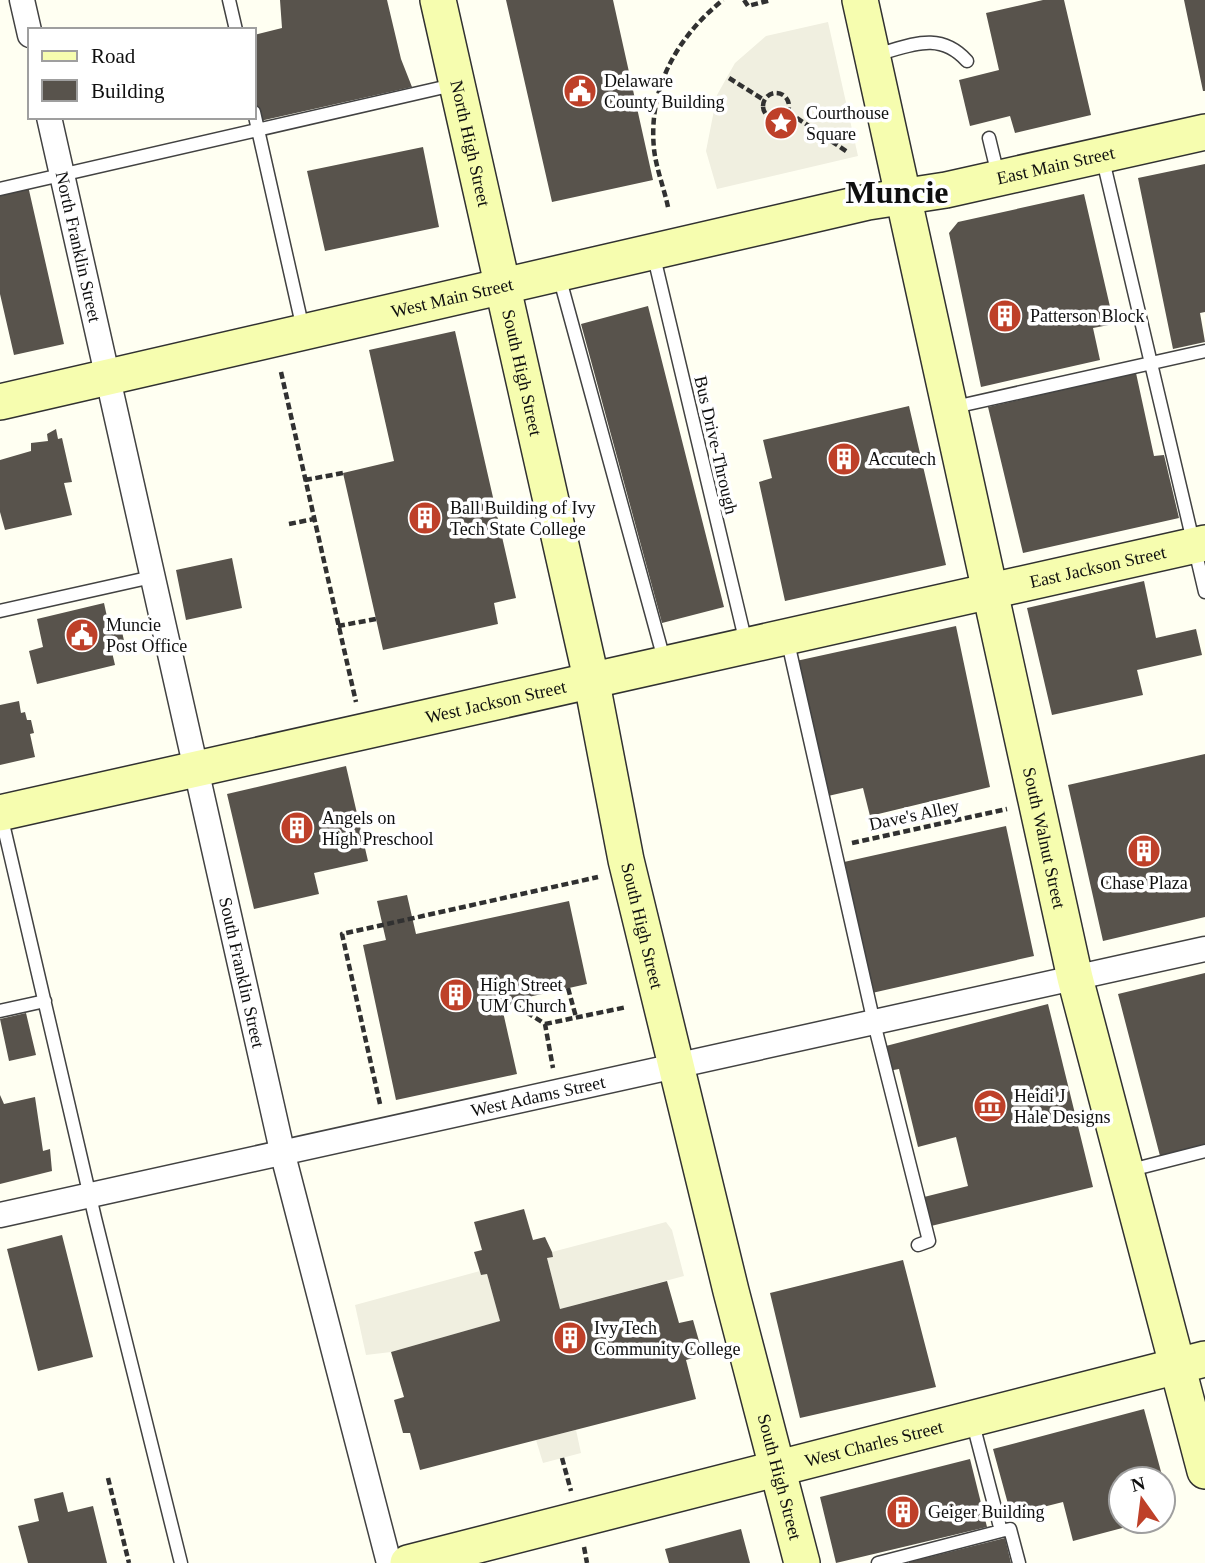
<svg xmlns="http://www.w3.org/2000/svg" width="1205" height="1563" font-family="Georgia,serif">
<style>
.plaza{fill:#f0efe0}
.building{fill:#58534c}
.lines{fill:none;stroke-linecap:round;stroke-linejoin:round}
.lane-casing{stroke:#424242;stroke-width:15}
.street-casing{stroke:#424242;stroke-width:27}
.secondary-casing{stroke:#313131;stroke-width:38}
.path{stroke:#313131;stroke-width:4.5;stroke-dasharray:7 3.5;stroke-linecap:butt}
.lane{stroke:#fff;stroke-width:12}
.street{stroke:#fff;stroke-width:24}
.secondary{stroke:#f6fdaf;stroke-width:35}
.labels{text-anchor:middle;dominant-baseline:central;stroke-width:7;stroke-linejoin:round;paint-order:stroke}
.poi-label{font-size:18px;fill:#0f0f0f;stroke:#fff;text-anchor:start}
.street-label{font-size:18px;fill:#0f0f0f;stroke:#fff}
.town-label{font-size:32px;font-weight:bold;fill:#0f0f0f;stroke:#fff}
</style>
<rect width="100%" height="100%" fill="#fffff2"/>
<path class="plaza" d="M828 22 858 156 717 189 706 151 717 95 735 63 766 36Z
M666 1222 672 1230 684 1276 560 1309 547 1258 553 1257 552 1252Z
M480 1271 481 1275 487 1274 500 1321 391 1352 366 1355 355 1305Z
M576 1430 581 1453 543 1463 536 1440Z"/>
<path class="building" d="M280 0H387L401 59 412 87 260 121 254 94V35L282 28Z
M506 0H613L653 180 552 202Z
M1043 0H1064L1091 115 1015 133 1010 116 970 126 959 80 999 70 986 13Z
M1184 0H1205V91H1203Z
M423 147 439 227 325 251 307 171Z
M1205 164V312L1200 313 1205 342 1173 349 1138 178Z
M26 177 64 344 14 355 0 294V184Z
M1084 194 1114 324 1093 328 1100 360 981 387 949 233 958 222Z
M648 306 724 607 662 623 581 324Z
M455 331 516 598 494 603 498 624 383 650 343 473 394 461 369 350Z
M1136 373 1154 456 1164 455 1179 518 1023 553 988 407Z
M909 406 946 565 785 601 759 482 772 478 763 440Z
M56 429 58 439 62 438 72 482 64 483 72 515 5 530 0 512V460L31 451V443L48 441 47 434Z
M232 558 242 608 186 620 176 570Z
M1144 581 1156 638 1196 629 1202 655 1137 670 1143 695 1052 715 1027 608Z
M104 603 109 626 120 623 125 645 111 648 115 665 37 684 29 651 43 647 37 619Z
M956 626 990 787 870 816 863 788 828 796 796 661Z
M19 701 21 713 25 712 27 720H31L34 733 30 734 35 757 0 765V705Z
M1205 754V917L1103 941 1068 785Z
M346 766 368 861 314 873 319 894 254 909 227 794Z
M1006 826 1034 956 872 993 844 862Z
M407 895 416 934 569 901 587 984 501 1003 517 1074 396 1100 363 945 386 940 377 901Z
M1205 973V1144L1160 1156 1118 994Z
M1048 1004 1093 1187 931 1226 924 1197 968 1186 956 1137 918 1147 899 1069 888 1071 882 1047Z
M26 1013 36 1055 9 1061 0 1019Z
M0 1095 4 1104 35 1097 43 1151 50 1149 52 1171 0 1184Z
M524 1209 533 1240 545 1237 552 1252 553 1257 547 1258 560 1309 667 1281 679 1323 693 1320 703 1355 686 1360 696 1399 420 1470 410 1433H403L394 1400 404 1397 391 1352 500 1321 487 1274 481 1275 474 1252 482 1250 474 1222Z
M62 1235 93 1357 38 1371 7 1249Z
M903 1260 936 1387 800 1418 770 1293Z
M1144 1409 1163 1479H1121V1521L1145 1522 1073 1541 1063 1502 1011 1515 993 1449Z
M970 1459 987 1527 836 1563 820 1497Z
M1163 1484 1172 1515 1163 1517Z
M63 1492 68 1512 93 1506 107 1563H28L18 1526 39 1521 34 1499Z
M741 1529 750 1563H669L665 1549Z
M1005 1538 1011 1563H909V1562Z"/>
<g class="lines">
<defs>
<path id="lane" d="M229 0 236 30
M875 55C910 46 939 30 967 61
M254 112 303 329
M989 138 998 175
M1102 156 1205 592
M0 189 453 85
M653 253 746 643
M559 276 665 663
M950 408 1205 351
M0 611 152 577
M787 638 874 1023 929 1241 918 1245
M1 815 95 1218 181 1563
M0 1011 45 1001
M1127 1171 1205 1151
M1001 1531 1010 1529 1019 1563
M878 1563 1001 1531 972 1420"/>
<g id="street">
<path d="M22 0 30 35"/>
<path id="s1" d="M49 117 283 1155 389 1563"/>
<path id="s2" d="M0 1215 1205 949"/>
</g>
<g id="secondary">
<path id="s3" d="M438 0 591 678 626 860 731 1291 802 1563"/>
<path id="s4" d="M860 0 1075 978 1205 1471"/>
<path id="s5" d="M0 402 868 202 946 190 1205 132"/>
<path id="s6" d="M0 813 1205 543"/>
<path id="s7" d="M408 1563 1205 1359"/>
</g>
</defs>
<use href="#lane" class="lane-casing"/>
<use href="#street" class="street-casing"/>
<use href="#secondary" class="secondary-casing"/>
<path class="path" d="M744 0 748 6 771 0
M729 78 764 100
M763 106a13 13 0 1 1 26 0a13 13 0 1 1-26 0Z
M788 112 849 153
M668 207C664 188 656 168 654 149 648 88 677 37 723 0
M281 372 356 702
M305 480 343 473
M289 524 314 519
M338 626 376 619
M852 843 1007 809
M568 988 576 1017
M509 1001 545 1024 553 1068
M545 1024 627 1007
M380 1104 342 934 598 877
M562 1458 571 1491
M108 1478 129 1563
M584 1547 587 1563"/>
<use href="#lane" class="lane"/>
<use href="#street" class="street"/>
<use href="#secondary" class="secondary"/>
</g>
<defs>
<symbol id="civic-disc" viewBox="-11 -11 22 22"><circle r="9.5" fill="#be4029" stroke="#fff"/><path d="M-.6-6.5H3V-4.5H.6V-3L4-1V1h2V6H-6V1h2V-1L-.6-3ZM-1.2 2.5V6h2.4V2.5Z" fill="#fff"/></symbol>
<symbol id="sight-disc" viewBox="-11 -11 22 22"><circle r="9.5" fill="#be4029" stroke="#fff"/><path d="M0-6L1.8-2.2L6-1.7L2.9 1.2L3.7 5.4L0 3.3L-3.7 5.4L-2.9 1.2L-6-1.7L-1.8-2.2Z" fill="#fff"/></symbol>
<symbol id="building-disc" viewBox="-11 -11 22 22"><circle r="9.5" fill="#be4029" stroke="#fff"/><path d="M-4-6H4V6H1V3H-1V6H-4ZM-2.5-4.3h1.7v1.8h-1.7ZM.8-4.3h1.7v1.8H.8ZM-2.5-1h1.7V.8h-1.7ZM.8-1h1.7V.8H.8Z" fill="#fff"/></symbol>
<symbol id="museum-disc" viewBox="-11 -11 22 22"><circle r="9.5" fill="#be4029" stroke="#fff"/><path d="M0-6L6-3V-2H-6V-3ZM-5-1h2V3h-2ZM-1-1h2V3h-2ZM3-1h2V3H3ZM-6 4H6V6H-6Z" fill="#fff"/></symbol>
</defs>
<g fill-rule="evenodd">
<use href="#civic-disc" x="561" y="72" width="38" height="38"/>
<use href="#sight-disc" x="762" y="104" width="38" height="38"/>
<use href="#building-disc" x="986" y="297" width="38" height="38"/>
<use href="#building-disc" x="825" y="440" width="38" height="38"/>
<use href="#building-disc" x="406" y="499" width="38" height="38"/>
<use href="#civic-disc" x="63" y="616" width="38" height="38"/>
<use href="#building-disc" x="278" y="809" width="38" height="38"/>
<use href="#building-disc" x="1125" y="832" width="38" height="38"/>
<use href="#building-disc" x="437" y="976" width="38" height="38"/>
<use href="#museum-disc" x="971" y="1087" width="38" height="38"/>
<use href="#building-disc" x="551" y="1319" width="38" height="38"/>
<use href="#building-disc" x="884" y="1493" width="38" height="38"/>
</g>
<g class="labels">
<g class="poi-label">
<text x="604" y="81">Delaware<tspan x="604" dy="21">County Building</tspan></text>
<text x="806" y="113">Courthouse<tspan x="806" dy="21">Square</tspan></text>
<text x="1030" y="316">Patterson Block</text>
<text x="868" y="459">Accutech</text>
<text x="450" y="508">Ball Building of Ivy<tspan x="450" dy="21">Tech State College</tspan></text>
<text x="106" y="625">Muncie<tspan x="106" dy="21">Post Office</tspan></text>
<text x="322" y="818">Angels on<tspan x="322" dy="21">High Preschool</tspan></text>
<text x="1144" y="883" text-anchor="middle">Chase Plaza</text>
<text x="480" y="985">High Street<tspan x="480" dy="21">UM Church</tspan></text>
<text x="1014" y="1096">Heidi J<tspan x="1014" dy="21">Hale Designs</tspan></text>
<text x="594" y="1328">Ivy Tech<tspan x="594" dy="21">Community College</tspan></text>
<text x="928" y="1512">Geiger Building</text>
</g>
<g class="street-label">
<text stroke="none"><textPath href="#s3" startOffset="147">North High Street</textPath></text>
<text stroke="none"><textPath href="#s5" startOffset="1082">East Main Street</textPath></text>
<text stroke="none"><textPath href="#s1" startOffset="133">North Franklin Street</textPath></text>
<text stroke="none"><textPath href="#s5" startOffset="464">West Main Street</textPath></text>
<text stroke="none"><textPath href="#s3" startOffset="382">South High Street</textPath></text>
<text transform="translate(716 445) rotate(77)">Bus Drive-Through</text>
<text stroke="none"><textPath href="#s6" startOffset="1125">East Jackson Street</textPath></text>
<text stroke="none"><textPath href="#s6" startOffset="508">West Jackson Street</textPath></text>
<text transform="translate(914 815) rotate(-12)">Dave's Alley</text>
<text stroke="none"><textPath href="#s4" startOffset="858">South Walnut Street</textPath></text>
<text stroke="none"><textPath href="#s3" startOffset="948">South High Street</textPath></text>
<text stroke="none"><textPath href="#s1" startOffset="877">South Franklin Street</textPath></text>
<text stroke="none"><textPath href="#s2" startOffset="551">West Adams Street</textPath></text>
<text stroke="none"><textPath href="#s7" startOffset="481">West Charles Street</textPath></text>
<text stroke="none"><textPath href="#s3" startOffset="1516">South High Street</textPath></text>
</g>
<g class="town-label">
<text x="897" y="192">Muncie</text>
</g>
</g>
<rect x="28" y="28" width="228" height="91" fill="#ffffff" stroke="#9f9f9f" stroke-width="2"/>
<rect x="42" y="51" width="35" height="10" fill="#f6fdaf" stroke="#9f9f9f" stroke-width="2"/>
<text x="91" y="63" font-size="21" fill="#0f0f0f">Road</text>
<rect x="42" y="80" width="35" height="21" fill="#58534c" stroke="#9f9f9f" stroke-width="2"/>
<text x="91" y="98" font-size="21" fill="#0f0f0f">Building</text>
<g transform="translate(1142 1500) rotate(346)"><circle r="33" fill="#ffffff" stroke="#9f9f9f" stroke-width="2"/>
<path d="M0-5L12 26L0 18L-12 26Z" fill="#be4029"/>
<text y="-10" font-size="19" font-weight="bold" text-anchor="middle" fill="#0f0f0f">N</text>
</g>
</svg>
